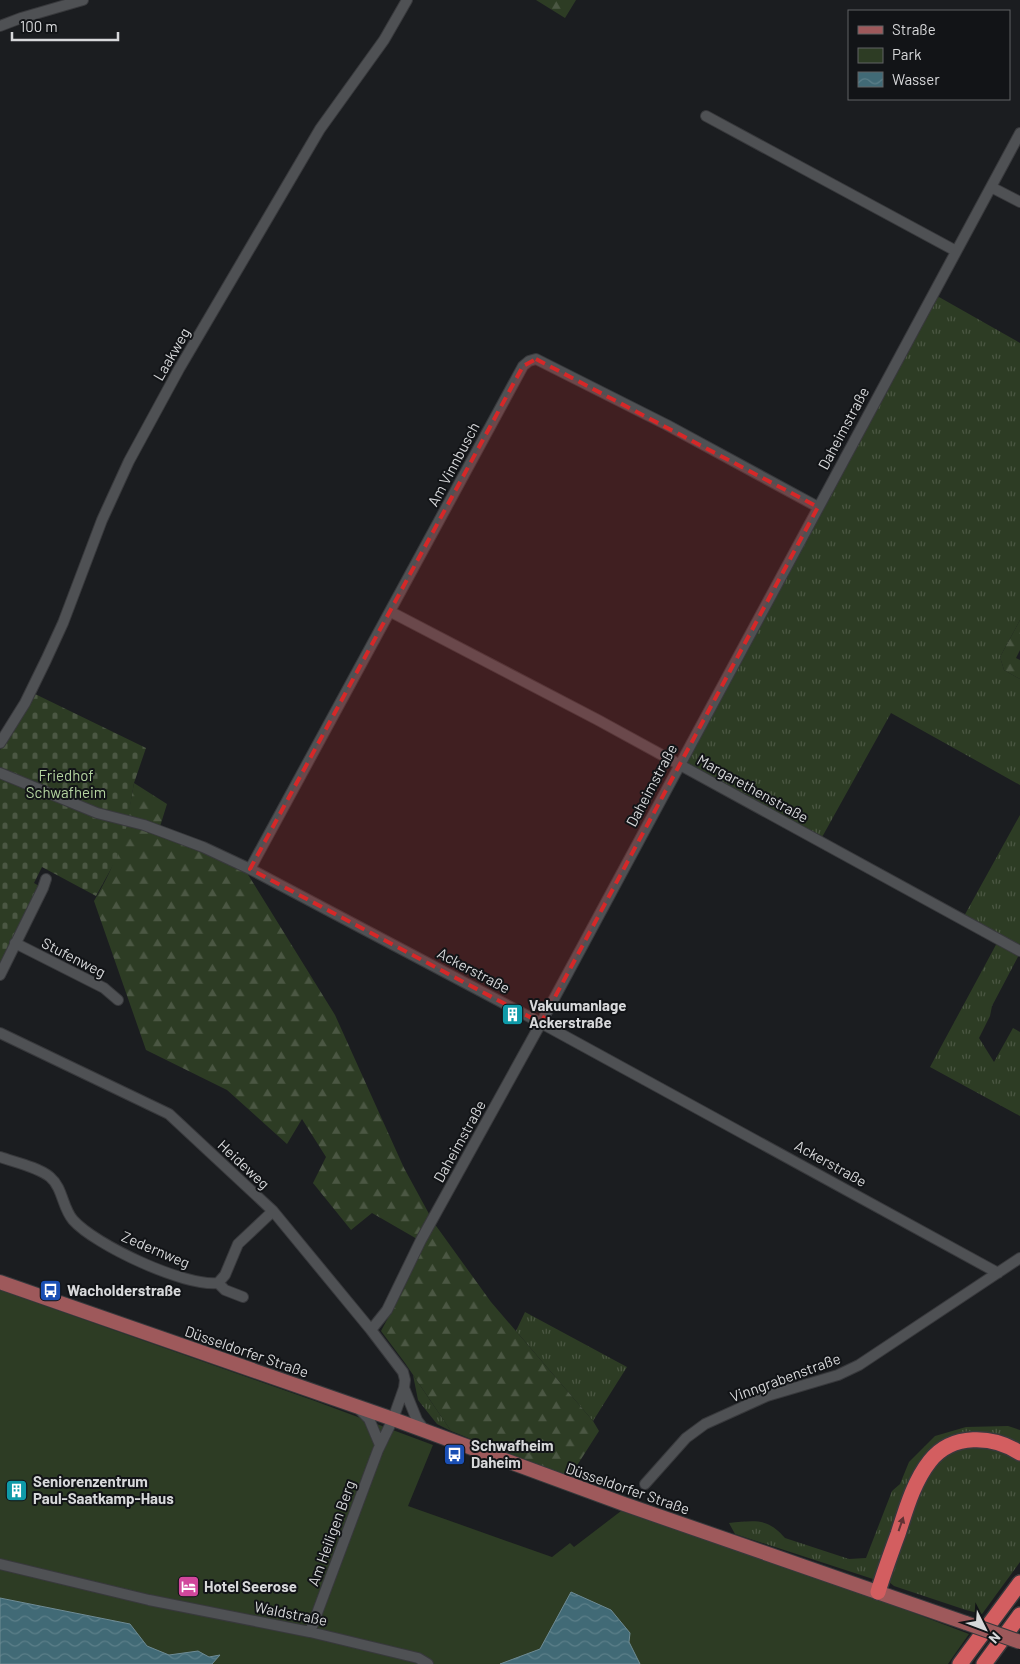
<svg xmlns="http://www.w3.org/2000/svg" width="1020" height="1664" font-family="Barlow,sans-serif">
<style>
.grass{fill:url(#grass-tufts)}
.forest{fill:url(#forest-firs)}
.cemetery{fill:url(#cemetery-stones)}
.park{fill:#2d3c24}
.water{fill:url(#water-waves);stroke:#6e8b94}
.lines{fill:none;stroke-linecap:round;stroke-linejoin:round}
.minor-casing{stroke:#38393c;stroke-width:12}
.major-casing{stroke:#38393c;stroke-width:16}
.highway-casing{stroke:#38393c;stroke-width:18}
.minor{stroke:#4f5154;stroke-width:10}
.major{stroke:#9e595b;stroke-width:14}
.highway{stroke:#d35e60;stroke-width:15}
.major-bridge-casing{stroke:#38393c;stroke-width:16;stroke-linecap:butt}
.major-bridge{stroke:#9e595b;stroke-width:14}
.oneway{fill:#5f3234}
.marked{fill:#d62828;fill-opacity:0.2;stroke:#d62828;stroke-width:4;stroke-dasharray:10 6;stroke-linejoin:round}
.labels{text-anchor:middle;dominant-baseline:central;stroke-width:4;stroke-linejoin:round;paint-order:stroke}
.street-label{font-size:15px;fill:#d7d8da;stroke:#121417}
.park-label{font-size:15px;fill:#b3d39f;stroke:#121417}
.poi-label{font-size:15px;font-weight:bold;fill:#d7d8da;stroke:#121417;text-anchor:start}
</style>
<defs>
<pattern id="grass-tufts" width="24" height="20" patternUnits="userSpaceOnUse" patternTransform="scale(1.25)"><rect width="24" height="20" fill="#2d3c24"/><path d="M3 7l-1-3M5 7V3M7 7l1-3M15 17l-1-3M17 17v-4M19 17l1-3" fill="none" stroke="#4b5743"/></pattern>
<pattern id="forest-firs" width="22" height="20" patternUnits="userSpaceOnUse" patternTransform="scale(1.25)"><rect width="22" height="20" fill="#2d3c24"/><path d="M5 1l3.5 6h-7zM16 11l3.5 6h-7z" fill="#4b5743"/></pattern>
<pattern id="cemetery-stones" width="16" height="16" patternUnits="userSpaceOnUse" patternTransform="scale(1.25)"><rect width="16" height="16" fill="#2d3c24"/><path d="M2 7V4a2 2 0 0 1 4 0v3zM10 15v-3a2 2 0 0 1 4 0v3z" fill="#4b5743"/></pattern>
<pattern id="water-waves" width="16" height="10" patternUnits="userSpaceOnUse" patternTransform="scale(1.25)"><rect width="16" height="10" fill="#416a76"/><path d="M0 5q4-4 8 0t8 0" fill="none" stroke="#5c7f89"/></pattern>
</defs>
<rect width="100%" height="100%" fill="#1b1d20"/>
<path class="grass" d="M939 297 1020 343V620L1000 657 1004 670 1020 679V785L891 713 821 839 688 768 685 758 934 300Z
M1020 815V949L963 918Z
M998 941 1020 953 992 1006 990 1016 979 1038 994 1062 1013 1028 1020 1032V1116L930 1067Z
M525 1312 627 1367 593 1421 516 1331Z
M413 1375 451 1431 437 1424 418 1400Z
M1008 1426 1020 1430V1445L945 1442 878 1573 873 1579 735 1534 729 1523C754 1521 767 1517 785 1538L849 1559 866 1558 892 1491 900 1484 909 1462 935 1436 966 1427Z
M988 1443 1012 1454 1020 1461V1562L982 1614 966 1610 894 1586 889 1582V1577C900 1545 918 1472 947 1454 959 1446 974 1445 988 1443Z"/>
<path class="forest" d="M536 0H576L565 18Z
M1020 620V650L1016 658 1020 660V679L1004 670 1000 657Z
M134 783 167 804 158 833 244 868 335 1015 404 1168 434 1223 491 1302 593 1421 599 1431 569 1478 451 1431 405 1363 381 1331 404 1288 413 1264 424 1243 372 1213 351 1230 313 1183 326 1157 302 1119 287 1144 227 1090 146 1050 94 901C119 860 126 829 134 783Z"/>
<path class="cemetery" d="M33 693 146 748 134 783 127 825 117 858 96 896 94 901 96 896 42 867 34 883 39 886 0 964V750Z"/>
<path class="park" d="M0 1290 315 1401 433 1445 408 1506 552 1557 570 1543 574 1547 621 1511 872 1597 969 1634 948 1664H0Z"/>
<path class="water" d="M571 1592 611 1610 630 1633 629 1642 640 1664H500L540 1649Z
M0 1598 130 1624 147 1646 169 1655 198 1651 209 1657 220 1655 212 1664H0Z"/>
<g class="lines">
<defs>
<path id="minor" d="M0 26 21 18 83 0
M706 116 956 251
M991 187 1020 202
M391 612 598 720 1020 951
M0 743 25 703 46 660 63 623 102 520 129 461 179 369 320 129 384 40 407 0
M0 773 97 813 144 825 203 847 250 869 541 1023 998 1273
M250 869 523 366 529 361 536 359 667 425 818 507
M15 943 104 988 118 1000
M0 975 43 888 46 879
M0 1033 169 1114 273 1211 371 1330 403 1372 405 1380 404 1388 393 1419 378 1450 310 1632
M0 1157C14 1162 38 1167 50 1177 63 1188 62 1207 73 1220 95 1245 185 1287 218 1283L225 1275 238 1244 273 1211
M218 1283 225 1290 243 1297
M371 1330 387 1310 421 1240 541 1023 1020 133
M404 1388 417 1420 426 1432
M359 1409 369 1419 380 1445
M645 1484 686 1438 705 1424 767 1396 838 1375 859 1365 1020 1258
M0 1564 149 1600 310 1632 418 1658 428 1664"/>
<path id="major" d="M0 1282 393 1419 624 1504 966 1623"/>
<path id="highway" d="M878 1592C884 1572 891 1553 898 1534 906 1509 914 1481 930 1461 952 1433 993 1435 1020 1453
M960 1664 1020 1583
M984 1664 1020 1615"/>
</defs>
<use href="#minor" class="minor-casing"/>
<use href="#major" class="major-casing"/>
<use href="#highway" class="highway-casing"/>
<use href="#minor" class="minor"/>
<use href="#major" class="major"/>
<use href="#highway" class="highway"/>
<defs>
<path id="major-bridge" d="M966 1623 1020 1642"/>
</defs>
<use href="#major-bridge" class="major-bridge-casing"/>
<use href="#major-bridge" class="major-bridge"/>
</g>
<defs><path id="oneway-solid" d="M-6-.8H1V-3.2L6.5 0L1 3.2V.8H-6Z" transform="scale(1.25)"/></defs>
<use class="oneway" href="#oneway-solid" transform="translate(901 1524) rotate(-71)"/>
<path class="marked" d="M536 359 818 507 541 1023 250 869 523 366Z"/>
<defs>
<symbol id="building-square" viewBox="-11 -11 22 22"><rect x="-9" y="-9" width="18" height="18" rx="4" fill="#0f9aa8" stroke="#121417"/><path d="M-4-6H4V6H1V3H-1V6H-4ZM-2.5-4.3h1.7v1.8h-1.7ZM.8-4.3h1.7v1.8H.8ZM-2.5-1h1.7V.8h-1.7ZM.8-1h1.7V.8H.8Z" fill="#fff"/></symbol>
<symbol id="bus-square" viewBox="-11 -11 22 22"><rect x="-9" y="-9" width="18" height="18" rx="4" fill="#1a4fb4" stroke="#121417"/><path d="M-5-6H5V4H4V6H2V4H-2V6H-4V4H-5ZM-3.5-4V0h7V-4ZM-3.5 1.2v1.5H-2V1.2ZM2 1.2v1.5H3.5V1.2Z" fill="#fff"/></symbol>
<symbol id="hotel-square" viewBox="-11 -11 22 22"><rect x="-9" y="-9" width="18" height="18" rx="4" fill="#d1479c" stroke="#121417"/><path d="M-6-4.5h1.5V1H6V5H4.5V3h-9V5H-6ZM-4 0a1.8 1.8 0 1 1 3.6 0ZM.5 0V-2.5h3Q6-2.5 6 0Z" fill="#fff"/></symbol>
</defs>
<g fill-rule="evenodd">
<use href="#building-square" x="500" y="1002" width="25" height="25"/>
<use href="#bus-square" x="38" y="1278" width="25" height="25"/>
<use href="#bus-square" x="442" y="1442" width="25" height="25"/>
<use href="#building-square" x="4" y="1478" width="25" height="25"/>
<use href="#hotel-square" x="176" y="1574" width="25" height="25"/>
</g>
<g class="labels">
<g class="street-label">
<text transform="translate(171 354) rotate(-60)">Laakweg</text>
<text transform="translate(843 428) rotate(-62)">Daheimstraße</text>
<text transform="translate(453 464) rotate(-62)">Am Vinnbusch</text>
<text transform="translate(651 785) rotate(-62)">Daheimstraße</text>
<text transform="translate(753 788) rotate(29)">Margarethenstraße</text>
<text transform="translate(74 957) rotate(27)">Stufenweg</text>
<text transform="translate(474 970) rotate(28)">Ackerstraße</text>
<text transform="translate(459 1141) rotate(-61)">Daheimstraße</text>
<text transform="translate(831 1163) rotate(29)">Ackerstraße</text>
<text transform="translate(244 1164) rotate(43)">Heideweg</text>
<text transform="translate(156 1249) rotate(23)">Zedernweg</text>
<text transform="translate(247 1351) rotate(19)">Düsseldorfer Straße</text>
<text transform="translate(785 1377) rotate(-20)">Vinngrabenstraße</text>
<text transform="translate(628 1488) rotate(19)">Düsseldorfer Straße</text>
<text transform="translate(331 1533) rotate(-70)">Am Heiligen Berg</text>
<text transform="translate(291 1613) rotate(11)">Waldstraße</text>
</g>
<g class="park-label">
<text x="66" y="775">Friedhof<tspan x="66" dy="17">Schwafheim</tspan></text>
</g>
<g class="poi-label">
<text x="529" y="1005">Vakuumanlage<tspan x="529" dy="17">Ackerstraße</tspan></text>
<text x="67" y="1290">Wacholderstraße</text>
<text x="471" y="1445">Schwafheim<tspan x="471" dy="17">Daheim</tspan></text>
<text x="33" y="1481">Seniorenzentrum<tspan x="33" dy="17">Paul-Saatkamp-Haus</tspan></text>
<text x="204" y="1586">Hotel Seerose</text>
</g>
</g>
<rect x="848" y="10" width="162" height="90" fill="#121417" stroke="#616265"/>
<rect x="858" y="26" width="25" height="8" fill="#9e595b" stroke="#616265"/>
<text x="892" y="35" font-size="15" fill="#d7d8da">Straße</text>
<rect x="858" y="48" width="25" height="15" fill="#2d3c24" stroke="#616265"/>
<text x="892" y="60" font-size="15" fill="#d7d8da">Park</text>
<rect x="858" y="72" width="25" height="15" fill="url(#water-waves)" stroke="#616265"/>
<text x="892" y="85" font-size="15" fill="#d7d8da">Wasser</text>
<g transform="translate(985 1629) rotate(132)" stroke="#121417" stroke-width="4" paint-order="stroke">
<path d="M0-4L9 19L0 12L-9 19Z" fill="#d7d8da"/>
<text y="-8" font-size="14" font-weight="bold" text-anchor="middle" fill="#d7d8da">N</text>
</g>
<path d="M12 32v8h106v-8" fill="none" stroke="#d7d8da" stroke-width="2.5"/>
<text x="20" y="32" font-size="15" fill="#d7d8da" stroke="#121417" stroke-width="4" paint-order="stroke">100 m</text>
</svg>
